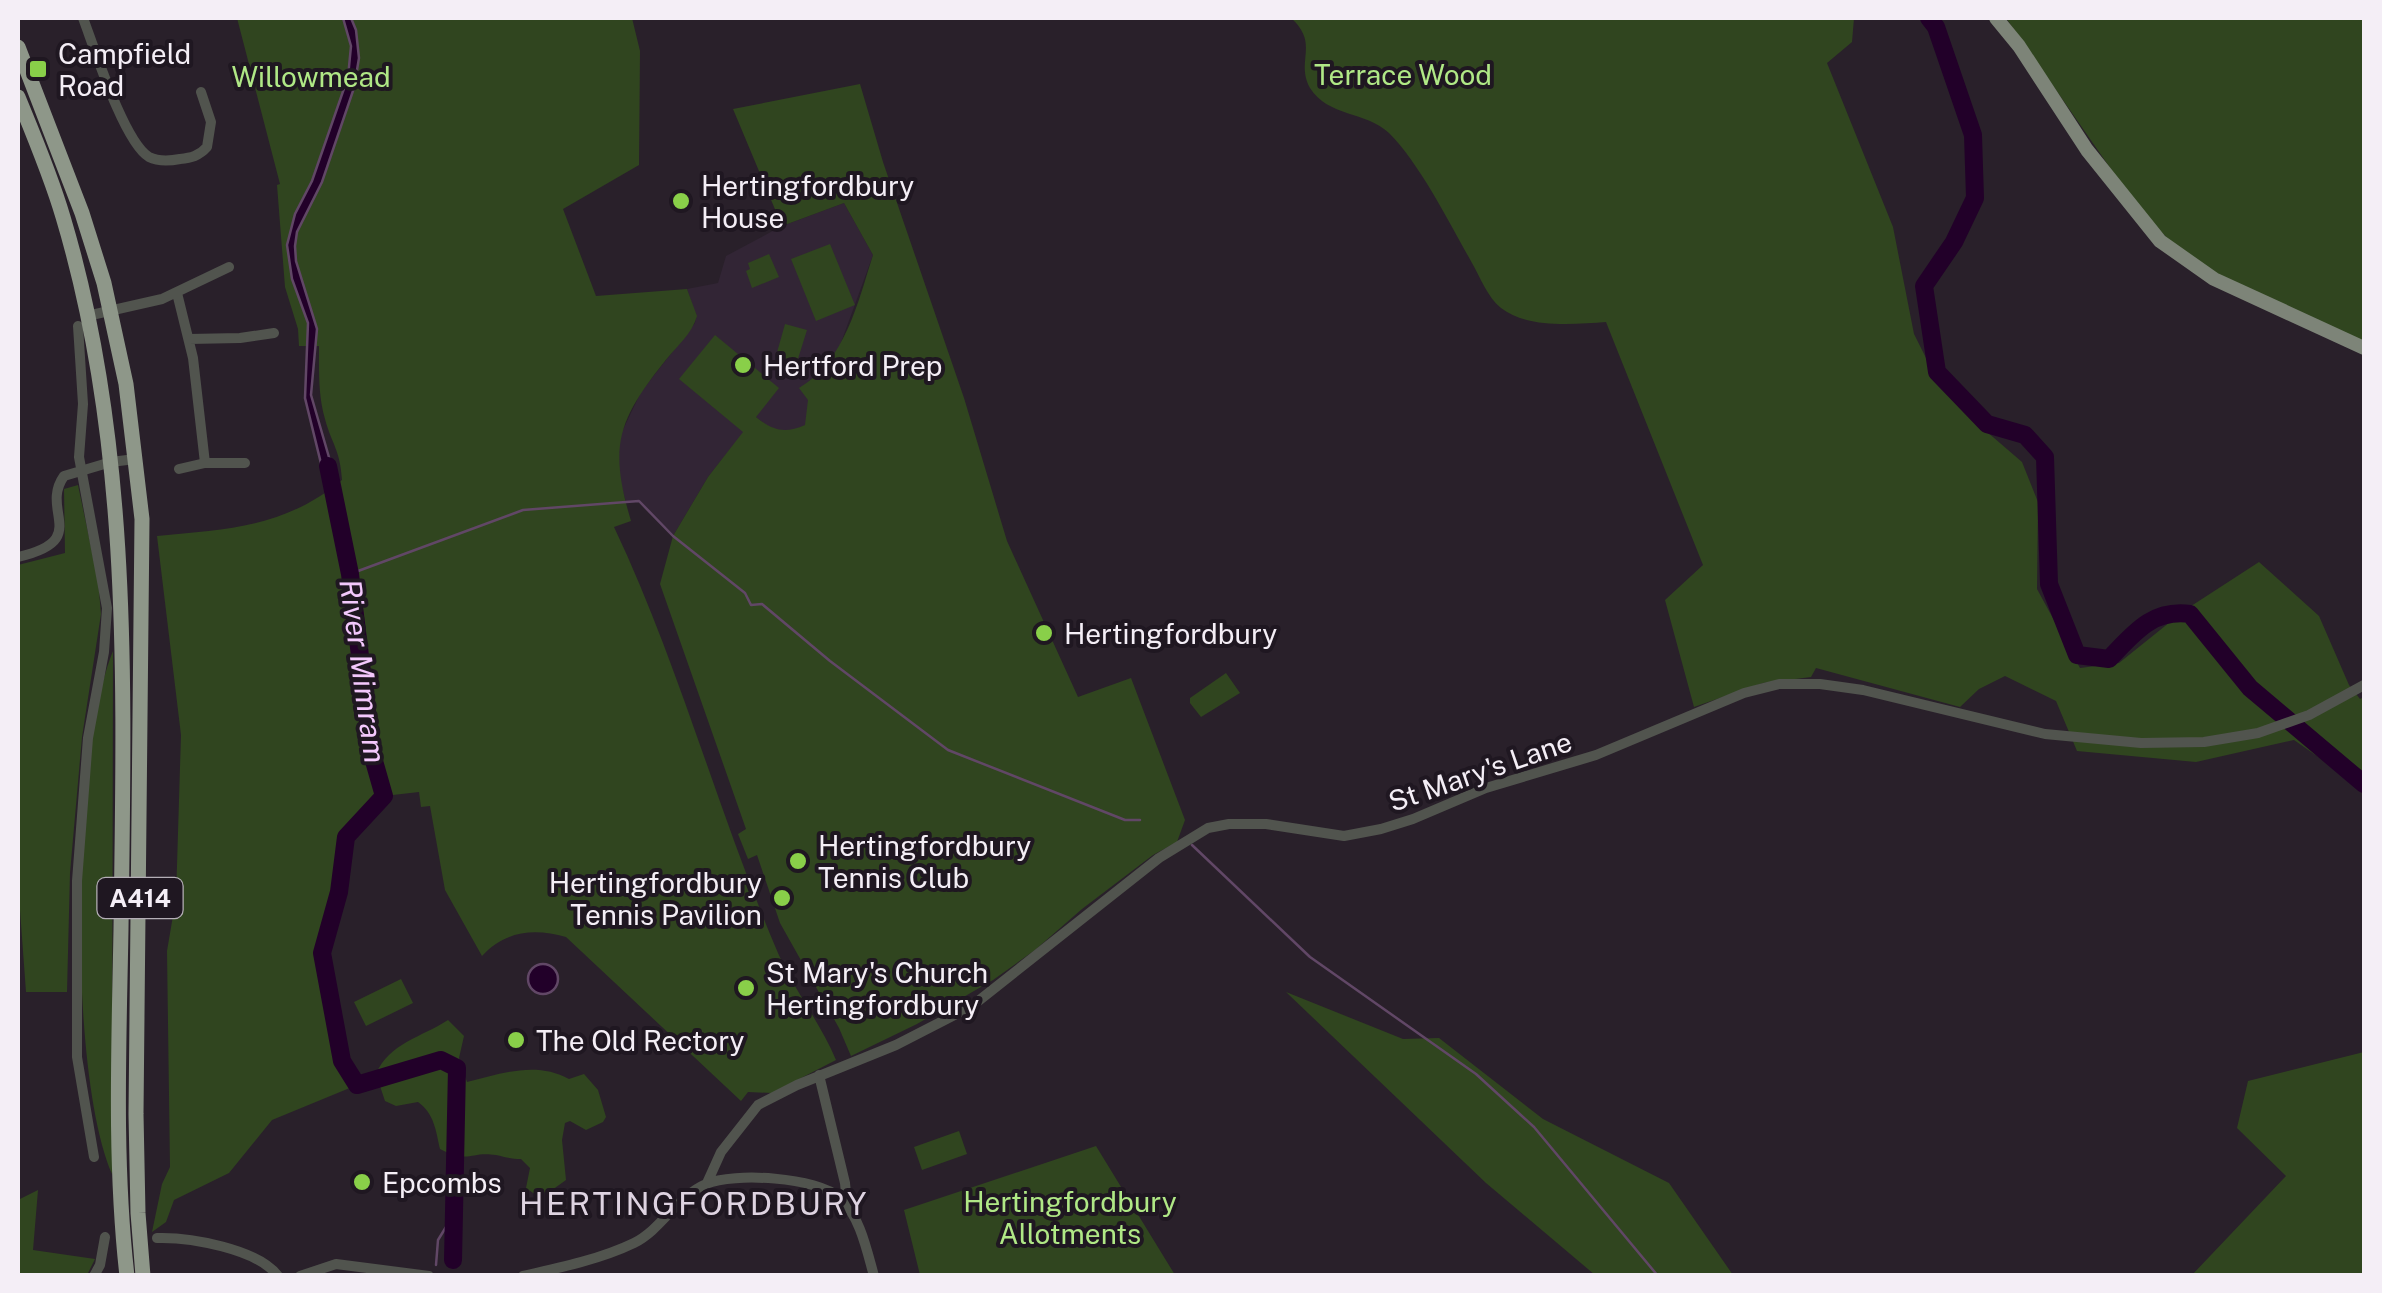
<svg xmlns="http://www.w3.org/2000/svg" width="2382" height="1293" font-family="'Public Sans',sans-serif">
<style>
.built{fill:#322535}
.green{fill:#30451f}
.water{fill:#220029;stroke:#614766;stroke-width:2.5}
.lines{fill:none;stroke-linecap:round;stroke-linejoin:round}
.stream{stroke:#614766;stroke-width:2.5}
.river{stroke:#220029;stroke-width:18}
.minor{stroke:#51544e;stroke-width:10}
.major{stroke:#7d8478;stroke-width:14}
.highway{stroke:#8e9789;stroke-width:15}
.poi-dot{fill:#89cf49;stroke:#1f1721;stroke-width:4}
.labels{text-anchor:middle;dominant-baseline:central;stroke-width:8;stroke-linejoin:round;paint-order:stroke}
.shield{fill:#1f1721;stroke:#b4aeb6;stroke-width:2.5}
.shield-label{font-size:25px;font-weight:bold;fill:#f4eef6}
.poi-label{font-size:28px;fill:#f4eef6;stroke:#1f1721;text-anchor:start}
.park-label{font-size:28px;fill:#b0e886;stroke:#1f1721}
.street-label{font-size:28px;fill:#f4eef6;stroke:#1f1721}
.water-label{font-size:30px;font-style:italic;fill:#f3c8fc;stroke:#1f1721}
.quarter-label{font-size:32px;letter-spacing:2.5px;fill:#ded3e1;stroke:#1f1721}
</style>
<rect width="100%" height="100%" fill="#29202a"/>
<path class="built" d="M844 203 873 255 839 348 809 382 808 420 806 425 791 431 778 430 771 429 756 417 708 477 673 536 639 501 626 502 619 479V438L641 392 695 323 696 316 687 289 718 283 726 256 782 226Z"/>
<path class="green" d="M237 18H632L640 51 639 165 563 209 596 296 687 289 697 316C692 334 676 347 665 361 617 421 609 447 631 521L614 527C679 664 718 813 778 953 794 990 820 1022 836 1060L772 1093 748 1092 741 1101 566 937C534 928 505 931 482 956L445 890 430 806 421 807 419 792 384 796 346 837 340 887 322 953 342 1061 357 1085 272 1120 229 1173 174 1200 166 1222 152 1232 162 1184 170 1167 167 951 176 898 181 735 157 536C228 529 284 528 342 480 340 449 332 445 325 419 318 395 319 370 319 346H299L298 329 285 287 277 185 280 184Z
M1291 18H1854L1852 42 1827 63 1893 227 1914 334 1935 376 1986 431 2022 462 2038 502 2037 589 2080 668 2119 663 2185 610 2259 562 2319 616 2349 685 2360 699 2364 697V789L2294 740 2196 762 2077 751 2056 701 2005 676 1979 689 1960 707 1816 668 1811 677 1763 683 1694 707 1665 600 1703 565 1606 322C1575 324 1528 329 1501 308 1488 298 1480 277 1472 263 1450 224 1420 164 1389 133 1366 111 1328 117 1310 88 1295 61 1320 44 1291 18Z
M2006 18H2364V343L2223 278 2174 245 2138 208Z
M860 84 883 162 964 398 1007 541 1078 697 1131 678 1185 820 1177 842 1153 855 1082 909 1035 950 993 980 917 1024 851 1056 839 1028 780 923 757 855 748 859 738 834 746 829 660 584 673 536 708 477 743 432 679 379 715 335 779 388 756 417C773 431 785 434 805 425L808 400 799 388C845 361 858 302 873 255L844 203 782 226 733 109Z
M830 244 855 305 816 321 791 259Z
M769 254 779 277 752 288 746 271 750 269 748 263Z
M785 324 807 330 797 362 776 356Z
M78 485 98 580 101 614 82 737 70 873 67 992H26L18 883V565L65 553 64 489Z
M113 651 112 1174C68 1073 71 753 113 651Z
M1226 673 1240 693 1201 717 1190 703V698Z
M401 979 413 1003 366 1026 354 1002Z
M1286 992 1403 1039 1439 1038 1543 1119 1669 1183 1733 1275H1595L1486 1183Z
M448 1020 464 1036 459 1058 467 1082C502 1073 537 1061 569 1079L584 1074 598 1090 606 1117 603 1122 586 1130 570 1121 565 1123 562 1140 566 1180 552 1190 536 1195 526 1188 530 1168 521 1159C511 1159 505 1157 496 1155 470 1151 469 1164 440 1149 436 1131 434 1113 418 1102L396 1106 385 1101 376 1074C389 1043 422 1037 448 1020Z
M2364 1052V1275H2192L2286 1176 2237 1128 2248 1081Z
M959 1131 967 1154 922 1170 914 1147Z
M1096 1146 1175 1275H920L904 1210Z
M38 1190 33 1250 95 1259 87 1275H18V1200Z"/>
<path class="water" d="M343 18H351L356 30 359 58 354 88 322 182 297 232 295 246 296 261 317 329 311 395 337 485 328 492 305 398 308 323 292 279 287 245 295 214 312 181 348 77 351 46Z
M528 979a15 15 0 1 1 30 0a15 15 0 1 1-30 0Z"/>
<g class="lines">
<path class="stream" d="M350 574 523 510 639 501 673 536 745 593 751 605 762 604 830 661 948 750 1125 820H1140
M1192 845 1310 957 1476 1074 1534 1127 1658 1276
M436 1265 438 1240 454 1214"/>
<path class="river" d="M1929 18 1936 27 1973 135 1975 198 1954 242 1924 286 1937 372 1987 424 2025 435 2045 457 2049 584 2077 655 2109 659C2134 633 2152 609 2190 614L2250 688 2364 784
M328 466 350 574 372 754 384 796 346 837 339 892 322 953 342 1061 357 1085 441 1060 457 1068 453 1260"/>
<path class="minor" d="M83 18C94 47 124 142 149 157 159 162 170 161 180 159 191 158 199 156 207 147L211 122 201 92
M177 293 193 358 205 463
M87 316 162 299 229 267
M78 326 83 404 79 457 107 608 104 652 88 738 77 881V1057L94 1157
M189 339 240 338 274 333
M179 469 205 463H245
M18 557C92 540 39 511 64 476L111 462 135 459
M819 1075 845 1183 846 1193 842 1199
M707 1183 721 1152 758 1105 797 1085 896 1045 972 1006 1159 858 1208 828 1229 824H1266L1344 836 1381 829 1413 819 1486 788 1596 755 1744 693 1779 684H1820L1863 690 2045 734 2141 743 2204 742 2258 733 2309 715 2364 685
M157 1238C190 1237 258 1249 278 1276
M94 1276 100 1265 105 1237
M300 1276 336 1264 429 1276
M523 1276C559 1268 601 1259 634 1243 662 1229 676 1197 706 1184 734 1172 817 1177 840 1198 860 1216 867 1251 874 1276"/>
<path class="major" d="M1996 18 2019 46 2087 150 2160 241 2214 279 2364 348"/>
<path class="highway" d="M18 47 82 213 104 283 126 384 142 519 136 1114 138 1213 143 1276
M18 97C34 136 51 176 63 217 132 447 124 691 121 929 119 1044 114 1161 127 1276"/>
</g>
<g class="poi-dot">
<rect x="28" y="59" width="20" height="20" rx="5"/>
<circle cx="681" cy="201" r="10"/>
<circle cx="743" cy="365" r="10"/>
<circle cx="1044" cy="633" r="10"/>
<circle cx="798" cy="861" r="10"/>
<circle cx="782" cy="898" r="10"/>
<circle cx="746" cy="988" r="10"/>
<circle cx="516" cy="1040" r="10"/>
<circle cx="362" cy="1182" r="10"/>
</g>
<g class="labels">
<rect class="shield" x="97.5" y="878" width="85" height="40" rx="8"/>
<g class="shield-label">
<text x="140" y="898">A414</text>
</g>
<g class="poi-label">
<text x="58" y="53">Campfield<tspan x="58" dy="32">Road</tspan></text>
<text x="701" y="185">Hertingfordbury<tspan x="701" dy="32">House</tspan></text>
<text x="763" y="365">Hertford Prep</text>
<text x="1064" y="633">Hertingfordbury</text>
<text x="818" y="845">Hertingfordbury<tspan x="818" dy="32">Tennis Club</tspan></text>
<text x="762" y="882" text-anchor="end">Hertingfordbury<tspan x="762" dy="32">Tennis Pavilion</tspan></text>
<text x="766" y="972">St Mary's Church<tspan x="766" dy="32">Hertingfordbury</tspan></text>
<text x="536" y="1040">The Old Rectory</text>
<text x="382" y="1182">Epcombs</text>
</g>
<g class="park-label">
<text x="1403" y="74">Terrace Wood</text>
<text x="311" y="76">Willowmead</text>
<text x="1070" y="1201">Hertingfordbury<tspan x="1070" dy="32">Allotments</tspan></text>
</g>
<g class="street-label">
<text transform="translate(1480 771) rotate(-19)">St Mary's Lane</text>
</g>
<g class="water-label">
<text transform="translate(363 671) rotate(82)">River Mimram</text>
</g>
<g class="quarter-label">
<text x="694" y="1203">HERTINGFORDBURY</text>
</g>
</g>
<rect width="2382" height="1293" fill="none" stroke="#f4eef6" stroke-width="40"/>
</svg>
